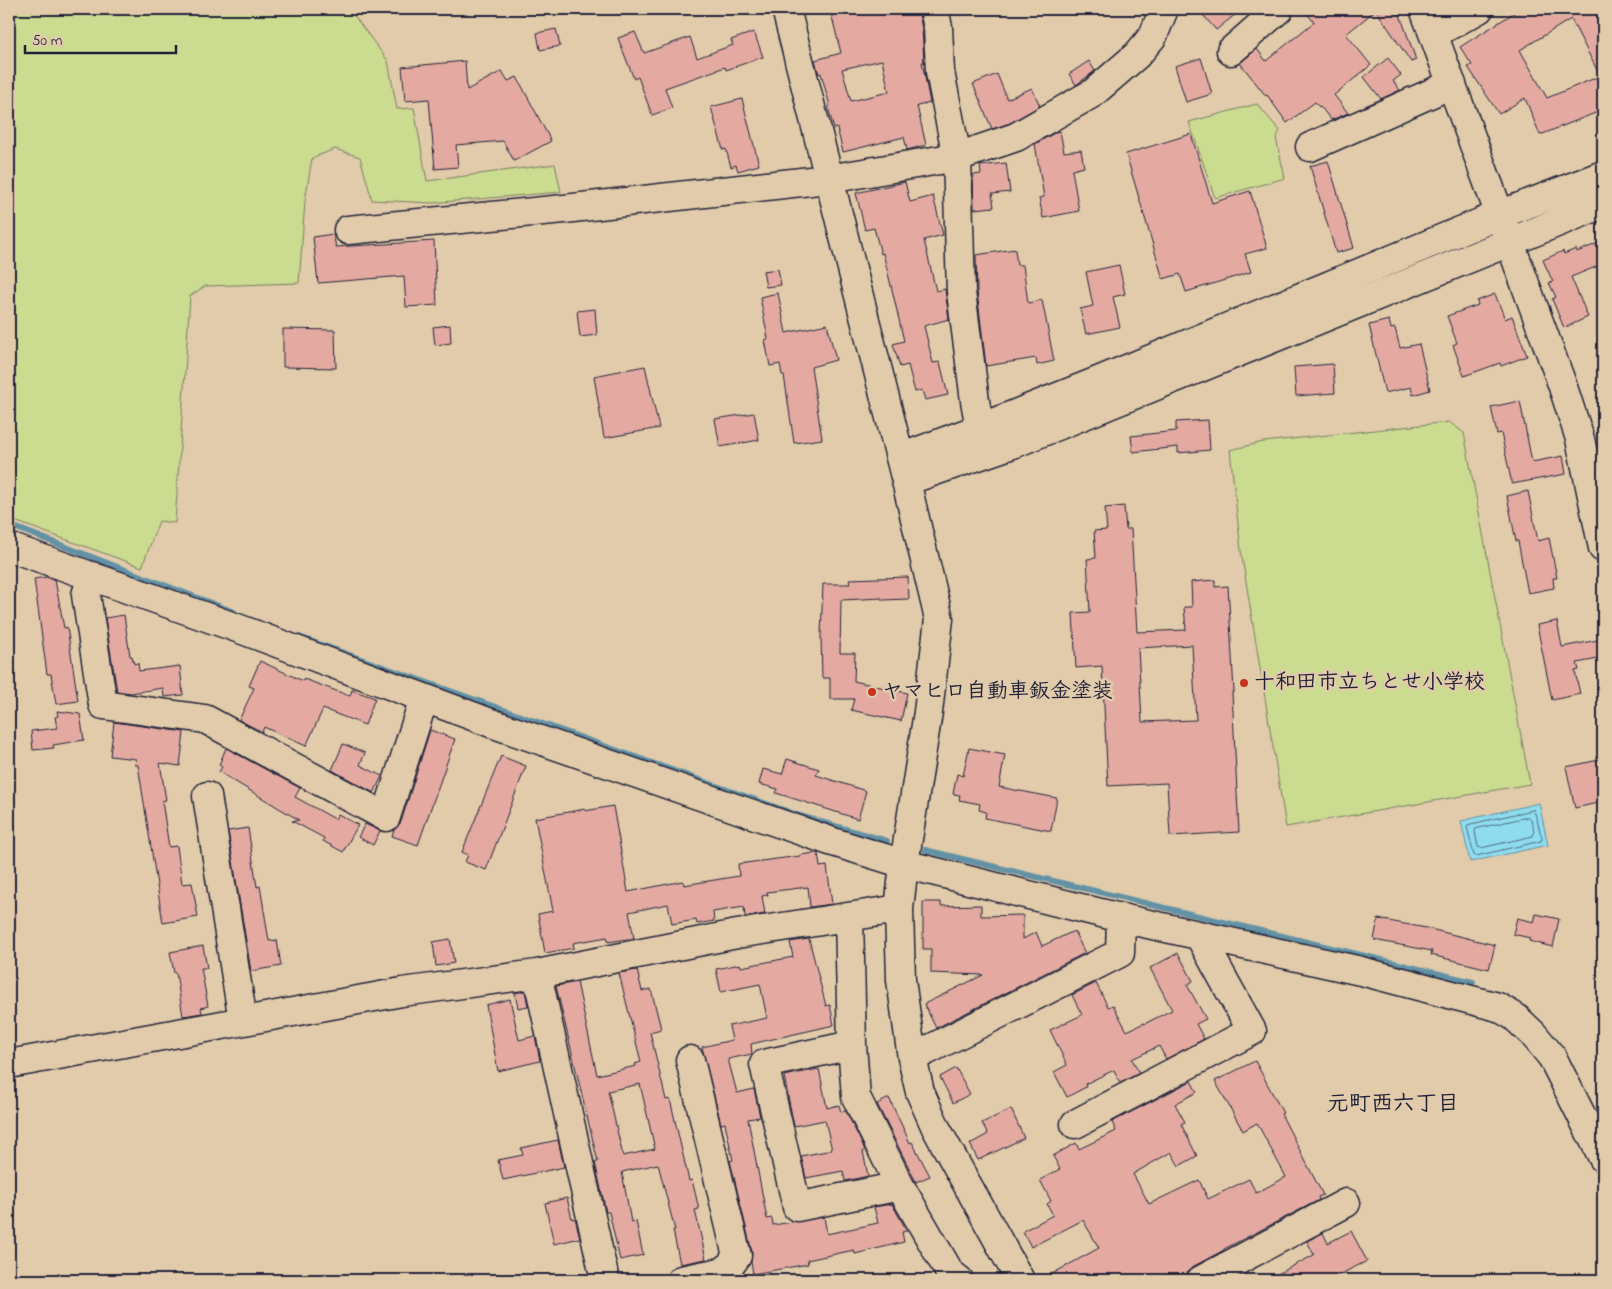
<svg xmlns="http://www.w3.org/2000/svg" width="1612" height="1289" font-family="'Indie Flower','Klee One',sans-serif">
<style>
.green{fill:#cbdb8f;stroke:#767e65}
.water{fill:#8fdcee;stroke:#6392a6}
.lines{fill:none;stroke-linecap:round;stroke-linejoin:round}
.shore{stroke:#4e6c83;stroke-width:1}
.stream{stroke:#6392a6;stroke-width:6}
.building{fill:#e4aaa2;stroke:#22223b;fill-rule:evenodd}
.minor-casing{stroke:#22223b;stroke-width:31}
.minor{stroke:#e1cbaa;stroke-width:28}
.poi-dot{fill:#c8321e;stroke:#e1cbaa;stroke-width:2}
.labels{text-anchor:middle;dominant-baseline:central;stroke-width:5;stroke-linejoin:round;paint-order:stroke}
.poi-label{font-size:21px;font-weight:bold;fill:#22223b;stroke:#e1cbaa;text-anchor:start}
.neighbourhood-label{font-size:22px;font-weight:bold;fill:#22223b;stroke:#e1cbaa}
</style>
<rect width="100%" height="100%" fill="#e1cbaa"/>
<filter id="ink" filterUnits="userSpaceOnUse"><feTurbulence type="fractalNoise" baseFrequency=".02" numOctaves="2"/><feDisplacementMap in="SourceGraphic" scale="10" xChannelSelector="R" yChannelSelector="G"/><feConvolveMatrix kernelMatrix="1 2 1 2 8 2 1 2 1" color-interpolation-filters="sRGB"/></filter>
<g filter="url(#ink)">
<path class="green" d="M9 9H349L388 61 397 109 414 108 427 181 555 164 561 192 431 203 372 200 360 157 335 149 312 158 305 201 299 283 205 286 190 296 175 523 159 521 142 567 9 519Z
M1257 104 1280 131 1276 138 1285 178 1215 198 1189 122Z
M1449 422 1464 433 1530 784 1286 827 1241 551 1230 450 1263 442Z"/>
<path class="water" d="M1539 803 1548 845 1470 862 1461 821Z"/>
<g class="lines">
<path class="shore" d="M1534 810 1542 838 1541 841 1476 856 1474 855 1467 827 1468 825Z
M1529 817C1533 821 1535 832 1533 836L1481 848 1478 847 1475 832 1476 829Z"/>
<path class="stream" d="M9 525 234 612
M299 637 800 816 887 841
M925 850 1473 982"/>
</g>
<path class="building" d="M830 9H918L922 29 924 62H922L930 103 917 106 926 145 907 150 904 137 843 152 837 128 834 129 828 107 830 106 821 73 819 74 815 60 841 53ZM882 60 889 92 851 101 842 69Z
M1198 9H1242L1216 30Z
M1303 9H1398L1416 60 1411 62 1376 10 1346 34 1371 65 1334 95 1348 113 1331 120 1320 106 1319 107 1315 102 1287 123 1267 95 1266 96 1240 63 1257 49 1266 61 1314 22Z
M1520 9H1603V110L1540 135 1525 98 1499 114 1468 67 1472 65 1460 47ZM1571 19 1600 76 1547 98 1520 50Z
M556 29 560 46 540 50 537 33Z
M635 32 644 53 690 37 697 58 733 45 731 40 754 32 763 57 726 70 725 67 665 88 672 108 652 115 638 77 634 79 618 38Z
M1201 58 1212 94 1186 102 1175 66Z
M1388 58 1401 75 1393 81 1400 90 1381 99 1364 77Z
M465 61 467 90 502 71 508 81 517 77 551 141 514 161 503 141 456 145 458 167 435 169 429 99 405 101 402 67Z
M1089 61 1095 71 1076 85 1069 74Z
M997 74 1007 99 1032 88 1040 106 1010 123 992 129 973 84Z
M742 99 759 165 738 171 736 165 731 167 726 149 723 150 711 107Z
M1058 131H1060L1064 152 1081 150 1084 167 1072 170 1079 211 1043 218 1039 198 1044 197 1035 144Z
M1191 134 1212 203 1250 191 1267 248 1245 254 1251 272 1186 292 1180 274 1163 279 1126 154Z
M1328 161 1354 248 1336 253 1310 166Z
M1006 163 1010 192 992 194 994 207 974 209 973 175 981 174 980 166Z
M905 182 910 202 933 196 943 235 924 240 936 291 945 289 949 319 924 326 933 363 940 362 948 395 925 400 922 390 915 392 908 365 900 367 893 344 904 341 893 294 883 253 881 254 874 228 865 230 856 193Z
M333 234 336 247 434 241 437 305 406 307 404 276 318 283 313 237Z
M1603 241V264L1571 277 1588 317 1564 328 1552 299 1556 297 1549 283 1553 282 1543 260 1563 251 1564 254 1576 249 1577 252Z
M1015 249 1017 265H1023L1028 303 1042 300 1054 361 1037 365 1036 358 986 366 977 291 976 255Z
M1119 265 1125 294 1113 297 1120 327 1086 334 1080 309 1093 306 1086 272Z
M778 269 781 285 766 287 763 271Z
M778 293 786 333 827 324 836 360 811 367 822 439 794 443 784 375H782L780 364 770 366 765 340 768 339 760 297Z
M1495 294 1505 319 1512 316 1527 356 1501 366 1500 363 1464 376 1453 345 1457 343 1447 316 1478 305 1477 301Z
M595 309 597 335 580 337 577 311Z
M1389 320 1391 329 1395 328 1400 348 1419 344 1430 390 1413 395 1411 387 1385 393 1369 325Z
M450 325 451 343 435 345 433 327Z
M283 329 335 330 336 368 283 367Z
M1333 364 1335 393 1296 396 1294 367Z
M645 366 659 428 604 438 594 376Z
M1520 401 1532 462 1563 456 1566 474 1512 484 1501 433 1497 434 1491 407Z
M754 413 759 440 720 447 715 419Z
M1208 420 1210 450 1178 453V447L1133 452 1131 436 1176 431V422Z
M1528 491 1538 541 1549 538 1557 578H1553L1554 588 1528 593 1518 541H1516L1507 496Z
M1124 506 1126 529H1131L1137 632 1186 630 1184 607H1192L1191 582 1215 580V587L1228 586 1234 692H1232L1239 832 1170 836 1167 783 1108 786 1102 666 1076 668 1073 613 1090 612 1087 559 1096 558 1094 531 1107 530 1105 508ZM1192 645 1196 720 1142 722 1138 648Z
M46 577 55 580 64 628 67 627 78 701 56 704 51 674H47L34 579Z
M908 577 909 599 882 600V598L841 600 840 653H855L854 681 907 693 901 721 851 710 854 699H830V678H822L821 636 823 584H850L849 579Z
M124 615 130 656H132L134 664 138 663 139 671 180 666 183 695 164 697 163 688 131 693 117 691 105 618Z
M1557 621 1562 647 1603 639V658L1577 663 1579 670 1575 671 1580 694 1552 700 1537 625Z
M260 661 303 681 304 679 350 696 352 690 375 698 365 725 323 709 306 746 264 727 262 732 239 720 254 688 249 686Z
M57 711 80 714 84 740 53 745 54 748 33 750 31 731 57 728 55 717 58 716Z
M114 722 184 732 180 766 160 763 166 800 162 801 169 847 177 846 182 884 192 883 198 917 163 923 138 765H135L136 759 110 756Z
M430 730 455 739 418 845 392 836 394 830 401 822Z
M343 744 365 753 360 765 382 776 374 793 332 770Z
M226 748 300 788 295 797 335 819 338 814 358 825 343 852 323 841 324 838 292 821 299 820 219 772 222 767 219 765Z
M969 748 1005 755 999 787 1057 798 1051 831 985 818 986 812 979 810 980 804 959 800 960 795 953 794 957 774 963 776Z
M501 756 526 766 486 870 465 862 468 855 462 852Z
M787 759 819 769 816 775 866 791 858 819 776 793 778 789 759 784 763 769 782 774Z
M1599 760 1603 783V792L1600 793 1602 802 1575 808 1566 767Z
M613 806 628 892 683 881 684 885 739 876 738 864 800 856V855L816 853H818L820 867 827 866 832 904 810 907 808 887 767 892 768 895 762 896 765 914 745 917 744 907 713 912 714 921 697 924 696 920 672 924 668 904 629 912 634 938 608 942 607 937 573 943 574 948 545 953 538 914 553 911 535 818 585 809V811Z
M365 824 380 831 373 845 358 837Z
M248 828 257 887 260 886 269 941 277 940 281 966 251 971 228 831Z
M923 902H941V906L981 905V916L1023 915V939L1036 932 1042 946 1074 931 1085 953 936 1028 924 1004 983 975 931 973V949H923Z
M1536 914 1559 919 1553 947 1529 941 1530 938 1513 934 1517 918 1534 922Z
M1378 919 1426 928 1495 945 1489 969 1431 955 1432 951 1374 940Z
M450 939 454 963 436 966 433 942Z
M809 939 826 1006 830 1005 834 1025 751 1044 752 1054 728 1059 737 1093 754 1089 760 1117 748 1119 767 1219 772 1218 773 1225 824 1217 827 1234 878 1223 874 1207 892 1204 907 1231 902 1232 904 1242 855 1254 854 1250 807 1260 808 1264 753 1274 751 1262 752 1252 730 1161 733 1160 725 1123 721 1124 702 1047 732 1040 729 1026 767 1018 760 984 721 992 716 969 740 964 741 967 793 957 790 942Z
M203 946 207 968H201L208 1006 201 1008 202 1013 183 1016 176 973H174L170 952Z
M1178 953 1193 981 1187 985 1206 1019 1196 1024 1204 1039 1166 1059 1159 1046 1132 1059 1139 1073 1120 1083 1114 1070 1085 1084 1086 1087 1067 1097 1054 1072 1067 1065 1050 1030 1082 1015 1072 995 1096 983 1108 1007 1113 1005 1127 1031 1144 1023V1024L1172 1010 1150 968Z
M637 970 642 991 651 989 661 1029 650 1032 666 1100 670 1099 689 1181 692 1180 699 1209 695 1210 706 1259 680 1264 673 1230H675L658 1164 622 1172 631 1222 636 1221 643 1255 620 1260 609 1212H606L595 1162H598L556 986 577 982 597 1075 636 1066 635 1064 641 1062 619 973ZM640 1084 655 1149 623 1156 608 1091Z
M525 991 528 1006 518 1008 515 993Z
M510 999 519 1040 535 1036 540 1061 498 1071 486 1005Z
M1255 1061 1283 1113 1281 1114 1323 1195 1318 1197 1319 1200 1224 1249V1250L1194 1266 1187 1272 1186 1276 1178 1280H1041L1099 1248 1083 1220 1031 1247 1023 1231 1053 1215 1047 1204 1051 1201 1040 1180 1060 1169 1053 1156 1076 1143 1079 1149 1116 1131 1112 1122 1191 1081 1197 1092 1175 1104 1185 1122 1181 1124 1197 1156 1179 1166 1171 1152 1133 1174 1149 1204 1199 1180 1208 1199 1249 1179 1256 1193 1286 1177 1257 1123 1243 1131 1215 1081Z
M956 1068 970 1094 953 1103 940 1077Z
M819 1069 827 1108 839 1105 841 1112 846 1111 865 1150 863 1151 868 1176 845 1181 843 1171 806 1178 801 1156 832 1150 825 1120 794 1126 784 1076Z
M889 1098 910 1143 912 1142 930 1176 916 1182 877 1104Z
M1011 1109 1024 1138 978 1160 970 1144 988 1134 982 1123Z
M558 1140 564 1167 503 1180 498 1160 523 1155 521 1148Z
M567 1198 572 1219 575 1218 580 1238 554 1244 545 1203Z
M1351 1231 1367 1261 1329 1280H1266L1314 1255 1307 1241 1323 1233 1328 1243Z"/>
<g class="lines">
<defs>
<path id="minor" d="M786 9 906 481 939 619 928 712 904 864 899 909 901 980 912 1058 920 1092 936 1128 1020 1280
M934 9 938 27 940 72 957 157 961 292 975 401 980 428
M1424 9 1562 384 1580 439 1603 548
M1434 34 1479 9
M1231 51 1279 9
M1310 147 1452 84
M348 230 564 209 828 179 957 157 1016 137 1093 93 1137 55 1153 36 1164 9
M900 458 980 428 1098 381 1499 215 1603 175
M906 481 1018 442 1603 204
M9 547 240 629 491 723 833 842 904 864 1121 918 1361 971 1498 1007 1515 1017 1533 1034 1552 1057 1603 1158
M92 576 86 595 103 705 205 719 386 817 424 698
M207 796 243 1021
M849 917 852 1045 856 1097 900 1186 950 1273 959 1280
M537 974 605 1280
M852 1045 764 1064 797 1207 900 1186
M912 1058 1120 953 1121 918
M9 1064 402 992 537 974 737 934 899 909
M1075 1124 1252 1031 1199 935
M681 1280 726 1271 737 1256 690 1060
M1201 1280 1346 1203"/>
</defs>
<use href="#minor" class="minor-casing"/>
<use href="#minor" class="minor"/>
</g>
</g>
<g class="poi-dot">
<circle cx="1244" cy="683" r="5"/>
<circle cx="872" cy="692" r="5"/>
</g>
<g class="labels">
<g class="poi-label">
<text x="1254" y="683">十和田市立ちとせ小学校</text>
<text x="882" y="692">ヤマヒロ自動車鈑金塗装</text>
</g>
<g class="neighbourhood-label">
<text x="1393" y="1105">元町西六丁目</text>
</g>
</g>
<rect width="1612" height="1289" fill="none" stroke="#e1cbaa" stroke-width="30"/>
<rect x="15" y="15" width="1582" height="1259" fill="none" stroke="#22223b" stroke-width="2" filter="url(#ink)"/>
<path d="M25 45v8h151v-8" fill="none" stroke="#22223b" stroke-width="2.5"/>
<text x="32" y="45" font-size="15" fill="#22223b" stroke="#e1cbaa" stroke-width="4" paint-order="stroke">50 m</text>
</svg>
